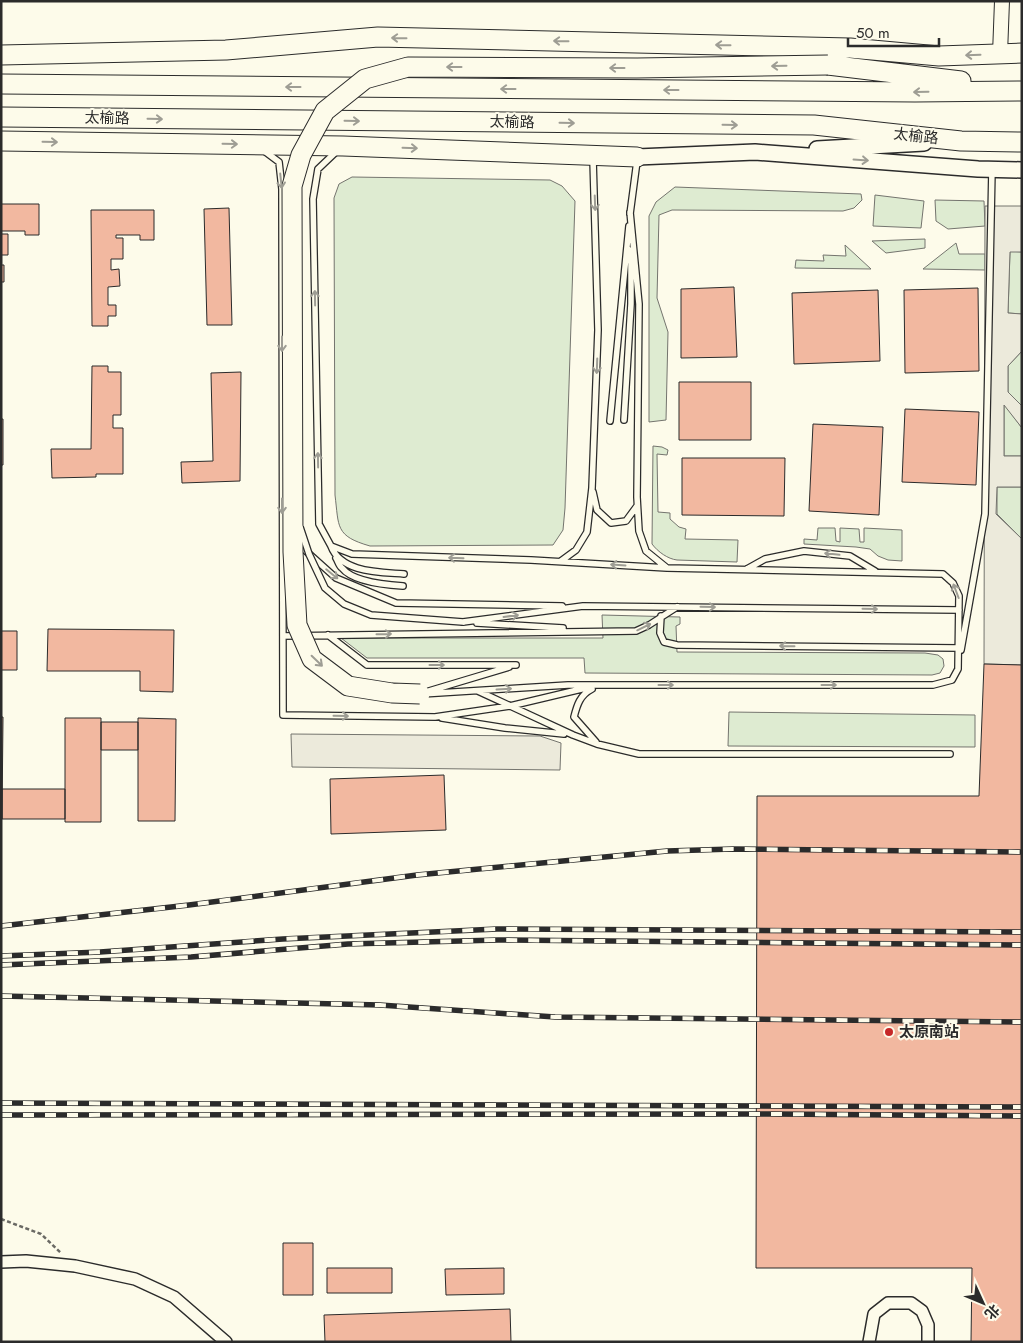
<svg xmlns="http://www.w3.org/2000/svg" width="1023" height="1343" font-family="Jost,'Noto Sans SC',sans-serif">
<style>
.green{fill:#deebd1;stroke:#74746e}
.parking{fill:#eceadb;stroke:#74746e}
.building{fill:#f2b8a0;stroke:#2b2b2b}
.lines{fill:none;stroke-linecap:round;stroke-linejoin:round}
.service-casing{stroke:#2b2b2b;stroke-width:8}
.minor-casing{stroke:#2b2b2b;stroke-width:14}
.tertiary-casing{stroke:#2b2b2b;stroke-width:16}
.secondary-casing{stroke:#2b2b2b;stroke-width:18}
.trunk-casing{stroke:#2b2b2b;stroke-width:21}
.path{stroke:#6a6964;stroke-width:2.5;stroke-dasharray:4 2.5;stroke-linecap:butt}
.service{stroke:#fdfbea;stroke-width:5.5}
.minor{stroke:#fdfbea;stroke-width:11}
.tertiary{stroke:#fdfbea;stroke-width:14}
.secondary{stroke:#fdfbea;stroke-width:15}
.trunk{stroke:#fdfbea;stroke-width:19}
.rail-casing{stroke:#2b2b2b;stroke-width:5.5}
.rail{stroke:#fdfbea;stroke-width:4;stroke-dasharray:11;stroke-linecap:butt}
.service-bridge-casing{stroke:#2b2b2b;stroke-width:8;stroke-linecap:butt}
.trunk-bridge-casing{stroke:#2b2b2b;stroke-width:21;stroke-linecap:butt}
.service-bridge{stroke:#fdfbea;stroke-width:5.5}
.trunk-bridge{stroke:#fdfbea;stroke-width:19}
.oneway{stroke:#9e9d94}
.poi-dot{fill:#c62828;stroke:#fdfbea;stroke-width:2}
.labels{text-anchor:middle;dominant-baseline:central;stroke-width:4;stroke-linejoin:round;paint-order:stroke}
.street-label{font-size:15px;fill:#2b2b2b;stroke:#fdfbea}
.poi-label{font-size:15px;font-weight:bold;fill:#2b2b2b;stroke:#fdfbea;text-anchor:start}
</style>
<rect width="100%" height="100%" fill="#fdfbea"/>
<path class="green" d="M352 177 550 180 562 186 575 201 565 508 563 530 553 545 370 546C335 536 339 527 335 495L334 198 339 184Z
M675 187 861 194 862 200 854 208 843 211 672 210 659 215 657 298 668 332 666 420 649 422V216L656 202Z
M875 195 924 201 921 228 873 226Z
M935 200 984 201 985 226 948 229 936 221Z
M925 239V248L886 253 872 241Z
M956 243 959 254H985V270L923 269Z
M845 245 871 269 795 268 796 260 824 261 823 255 846 256Z
M1010 251 1022 252V314L1008 313Z
M1022 351V406L1008 392V366Z
M1004 404 1022 428V456H1004Z
M653 446 662 447 668 450 667 455 657 454 658 512 670 513V519L679 527 686 529 685 539 738 540 737 562 677 560C668 559 658 552 652 544Z
M997 487H1022V539L997 514Z
M818 528H835L836 541 840 542V528L859 529 860 542H864V528L902 530V561L888 560 878 556 870 549 856 547 804 544V539L817 540Z
M602 615 680 617V624L676 626 677 652 925 653 938 655 943 659 944 666 940 673 932 675 585 673 584 658H367L341 638H603Z
M729 712 975 715V747L728 746Z"/>
<path class="parking" d="M985 206H1022V252H1010L1008 313 1022 314V351L1008 366V392L1022 406V428L1004 405V456H1022V487H997L996 514 1022 539V665L984 664Z
M291 734 540 736 561 743 560 770 292 767Z"/>
<path class="building" d="M1 204H39V235H25V231H1Z
M229 208 232 325H207L204 209Z
M91 210H154V240H140V235H116V238H123V259H111V270L119 269 120 286 108 287V305H116V316H108V326H92Z
M1 234H8V255H1Z
M1 265H4V282H1Z
M734 287 737 357 681 358V289Z
M978 288 979 371 905 373 904 290Z
M878 290 880 361 794 364 792 293Z
M92 366H108V372H121V415H113V428H123V474H96V477L52 478 51 449H91Z
M241 372 240 481 182 483 181 462 213 461 211 373Z
M679 382H751V440H679Z
M905 409 979 412 976 485 902 482Z
M1 419H3V465H1Z
M813 424 883 427 879 515 809 511Z
M682 458H785L784 516 682 515Z
M48 629 174 630 173 692 140 691V671H47Z
M1 631H17V670H1Z
M984 664 1022 665V1342H971L972 1268H756L757 796H979Z
M1 717H3L2 819H1Z
M65 718H101V822H65Z
M138 718 176 719 175 821H138Z
M101 722H138V750H101Z
M444 775 446 830 331 834 330 779Z
M2 789H65V819H2Z
M283 1243H313V1295H283Z
M327 1268H392V1293H327Z
M504 1268V1294L446 1295 445 1269Z
M510 1309 511 1342H325L324 1315Z"/>
<g class="lines">
<defs>
<path id="service" d="M263 150 279 162 282 189 283 715 435 717 510 706 590 687
M338 150 318 169 313 199 319 524 331 546 352 554 531 560 667 568
M630 214 637 161
M624 420 631 304V250
M610 421 629 226
M593 492 597 510 611 523 626 521 637 506
M297 543 336 578 396 603 562 606
M331 546C341 573 380 572 404 574
M336 558C338 561 339 566 342 568 353 582 387 585 403 586
M561 561 576 550 587 532 592 488 598 330 593 159
M747 569 765 559 804 551 850 556 875 571
M661 616 660 633 664 642 677 645 958 648
M463 622 583 606 959 610
M477 623 563 628
M328 635 367 665H516
M283 636 636 631 649 625 677 607
M961 650 985 514 992 169
M592 689C580 695 577 705 574 717L596 742
M429 691 509 667
M478 691 573 735 597 744 639 754H950
M422 694 568 685H933L952 680 958 669 959 596 953 583 943 574 667 568 646 551 639 531 637 497 639 304 630 212
M442 718 505 728 564 734"/>
<path id="minor" d="M1 1262 26 1261 75 1266 135 1279 174 1297 226 1342
M869 1342 874 1314 888 1303H911L922 1311 928 1325V1342"/>
<path id="tertiary" d="M1000 54 1002 1"/>
<path id="secondary" d="M817 149 924 143
M637 157 755 152 978 169 1022 170"/>
<path id="trunk" d="M1 55 226 50 378 37 850 48 939 56 1022 53
M828 65 961 81
M1 84 915 92 1022 91
M1 117 814 125 961 141 1022 142
M1 141 343 146 637 157"/>
</defs>
<use href="#service" class="service-casing"/>
<use href="#minor" class="minor-casing"/>
<use href="#tertiary" class="tertiary-casing"/>
<use href="#secondary" class="secondary-casing"/>
<use href="#trunk" class="trunk-casing"/>
<path class="path" d="M1 1219 41 1234 61 1253"/>
<use href="#service" class="service"/>
<use href="#minor" class="minor"/>
<use href="#tertiary" class="tertiary"/>
<use href="#secondary" class="secondary"/>
<use href="#trunk" class="trunk"/>
<defs>
<path id="rail" d="M1 926 189 905 417 875 667 851 733 849 1022 852
M1 956 100 952 283 939 497 929 1022 932
M1 965 191 957 348 944 498 940 1022 945
M1 996 380 1005 555 1017 1022 1022
M1 1103 1022 1107
M1 1115 773 1114 1022 1116"/>
</defs>
<use href="#rail" class="rail-casing"/>
<use href="#rail" class="rail"/>
<defs>
<path id="service-bridge" d="M300 527 309 554 325 588 344 604 371 615 463 622"/>
<path id="trunk-bridge" d="M420 694 392 693 348 686 312 659 297 625 293 552 292 186 301 155 325 111 365 79 408 67 637 68 828 65"/>
</defs>
<use href="#service-bridge" class="service-bridge-casing"/>
<use href="#trunk-bridge" class="trunk-bridge-casing"/>
<use href="#service-bridge" class="service-bridge"/>
<use href="#trunk-bridge" class="trunk-bridge"/>
</g>
<defs><path id="oneway-shaft" d="M-6 0H5M1.5-3L5.5 0L1.5 3" fill="none" stroke-width="1.6" stroke-linecap="round" stroke-linejoin="round" transform="scale(1.25)"/></defs>
<g class="oneway">
<use href="#oneway-shaft" transform="translate(399 38) rotate(-179)"/>
<use href="#oneway-shaft" transform="translate(561 41) rotate(-179)"/>
<use href="#oneway-shaft" transform="translate(723 45) rotate(-179)"/>
<use href="#oneway-shaft" transform="translate(973 55) rotate(178)"/>
<use href="#oneway-shaft" transform="translate(779 66) rotate(179)"/>
<use href="#oneway-shaft" transform="translate(454 67) rotate(-180)"/>
<use href="#oneway-shaft" transform="translate(617 68) rotate(-180)"/>
<use href="#oneway-shaft" transform="translate(293 87) rotate(-180)"/>
<use href="#oneway-shaft" transform="translate(508 89) rotate(-180)"/>
<use href="#oneway-shaft" transform="translate(671 90) rotate(-180)"/>
<use href="#oneway-shaft" transform="translate(921 92) rotate(179)"/>
<use href="#oneway-shaft" transform="translate(155 119) rotate(1)"/>
<use href="#oneway-shaft" transform="translate(352 121) rotate(1)"/>
<use href="#oneway-shaft" transform="translate(567 123) rotate(1)"/>
<use href="#oneway-shaft" transform="translate(730 125) rotate(1)"/>
<use href="#oneway-shaft" transform="translate(50 142) rotate(1)"/>
<use href="#oneway-shaft" transform="translate(230 144) rotate(1)"/>
<use href="#oneway-shaft" transform="translate(410 148) rotate(2)"/>
<use href="#oneway-shaft" transform="translate(861 160) rotate(4)"/>
<use href="#oneway-shaft" transform="translate(281 181) rotate(84)"/>
<use href="#oneway-shaft" transform="translate(595 203) rotate(88)"/>
<use href="#oneway-shaft" transform="translate(315 298) rotate(-91)"/>
<use href="#oneway-shaft" transform="translate(282 344) rotate(90)"/>
<use href="#oneway-shaft" transform="translate(597 366) rotate(92)"/>
<use href="#oneway-shaft" transform="translate(318 460) rotate(-91)"/>
<use href="#oneway-shaft" transform="translate(282 506) rotate(90)"/>
<use href="#oneway-shaft" transform="translate(832 554) rotate(-174)"/>
<use href="#oneway-shaft" transform="translate(456 558) rotate(-178)"/>
<use href="#oneway-shaft" transform="translate(618 565) rotate(-176)"/>
<use href="#oneway-shaft" transform="translate(332 574) rotate(39)"/>
<use href="#oneway-shaft" transform="translate(956 591) rotate(-111)"/>
<use href="#oneway-shaft" transform="translate(708 607) rotate(1)"/>
<use href="#oneway-shaft" transform="translate(870 609) rotate(1)"/>
<use href="#oneway-shaft" transform="translate(511 616) rotate(-7)"/>
<use href="#oneway-shaft" transform="translate(644 627) rotate(-26)"/>
<use href="#oneway-shaft" transform="translate(384 634) rotate(-1)"/>
<use href="#oneway-shaft" transform="translate(787 646) rotate(-179)"/>
<use href="#oneway-shaft" transform="translate(317 661) rotate(44)"/>
<use href="#oneway-shaft" transform="translate(437 665)"/>
<use href="#oneway-shaft" transform="translate(666 685)"/>
<use href="#oneway-shaft" transform="translate(829 685)"/>
<use href="#oneway-shaft" transform="translate(504 689) rotate(-3)"/>
<use href="#oneway-shaft" transform="translate(341 716) rotate(1)"/>
</g>
<circle class="poi-dot" cx="889" cy="1032" r="5"/>
<g class="labels">
<g class="street-label">
<text transform="translate(107 118) rotate(1)">太榆路</text>
<text transform="translate(512 122) rotate(1)">太榆路</text>
<text transform="translate(916 136) rotate(6)">太榆路</text>
</g>
<g class="poi-label">
<text x="899" y="1032">太原南站</text>
</g>
</g>
<rect width="1023" height="1343" fill="none" stroke="#2b2b2b" stroke-width="5"/>
<g transform="translate(983 1303) rotate(134)" stroke="#fdfbea" stroke-width="4" paint-order="stroke">
<path d="M0-4L9 19L0 12L-9 19Z" fill="#2b2b2b"/>
<text y="-8" font-size="14" font-weight="bold" text-anchor="middle" fill="#2b2b2b">北</text>
</g>
<path d="M848 38v8h91v-8" fill="none" stroke="#2b2b2b" stroke-width="2.5"/>
<text x="856" y="38" font-size="15" fill="#2b2b2b" stroke="#fdfbea" stroke-width="4" paint-order="stroke">50 m</text>
</svg>
